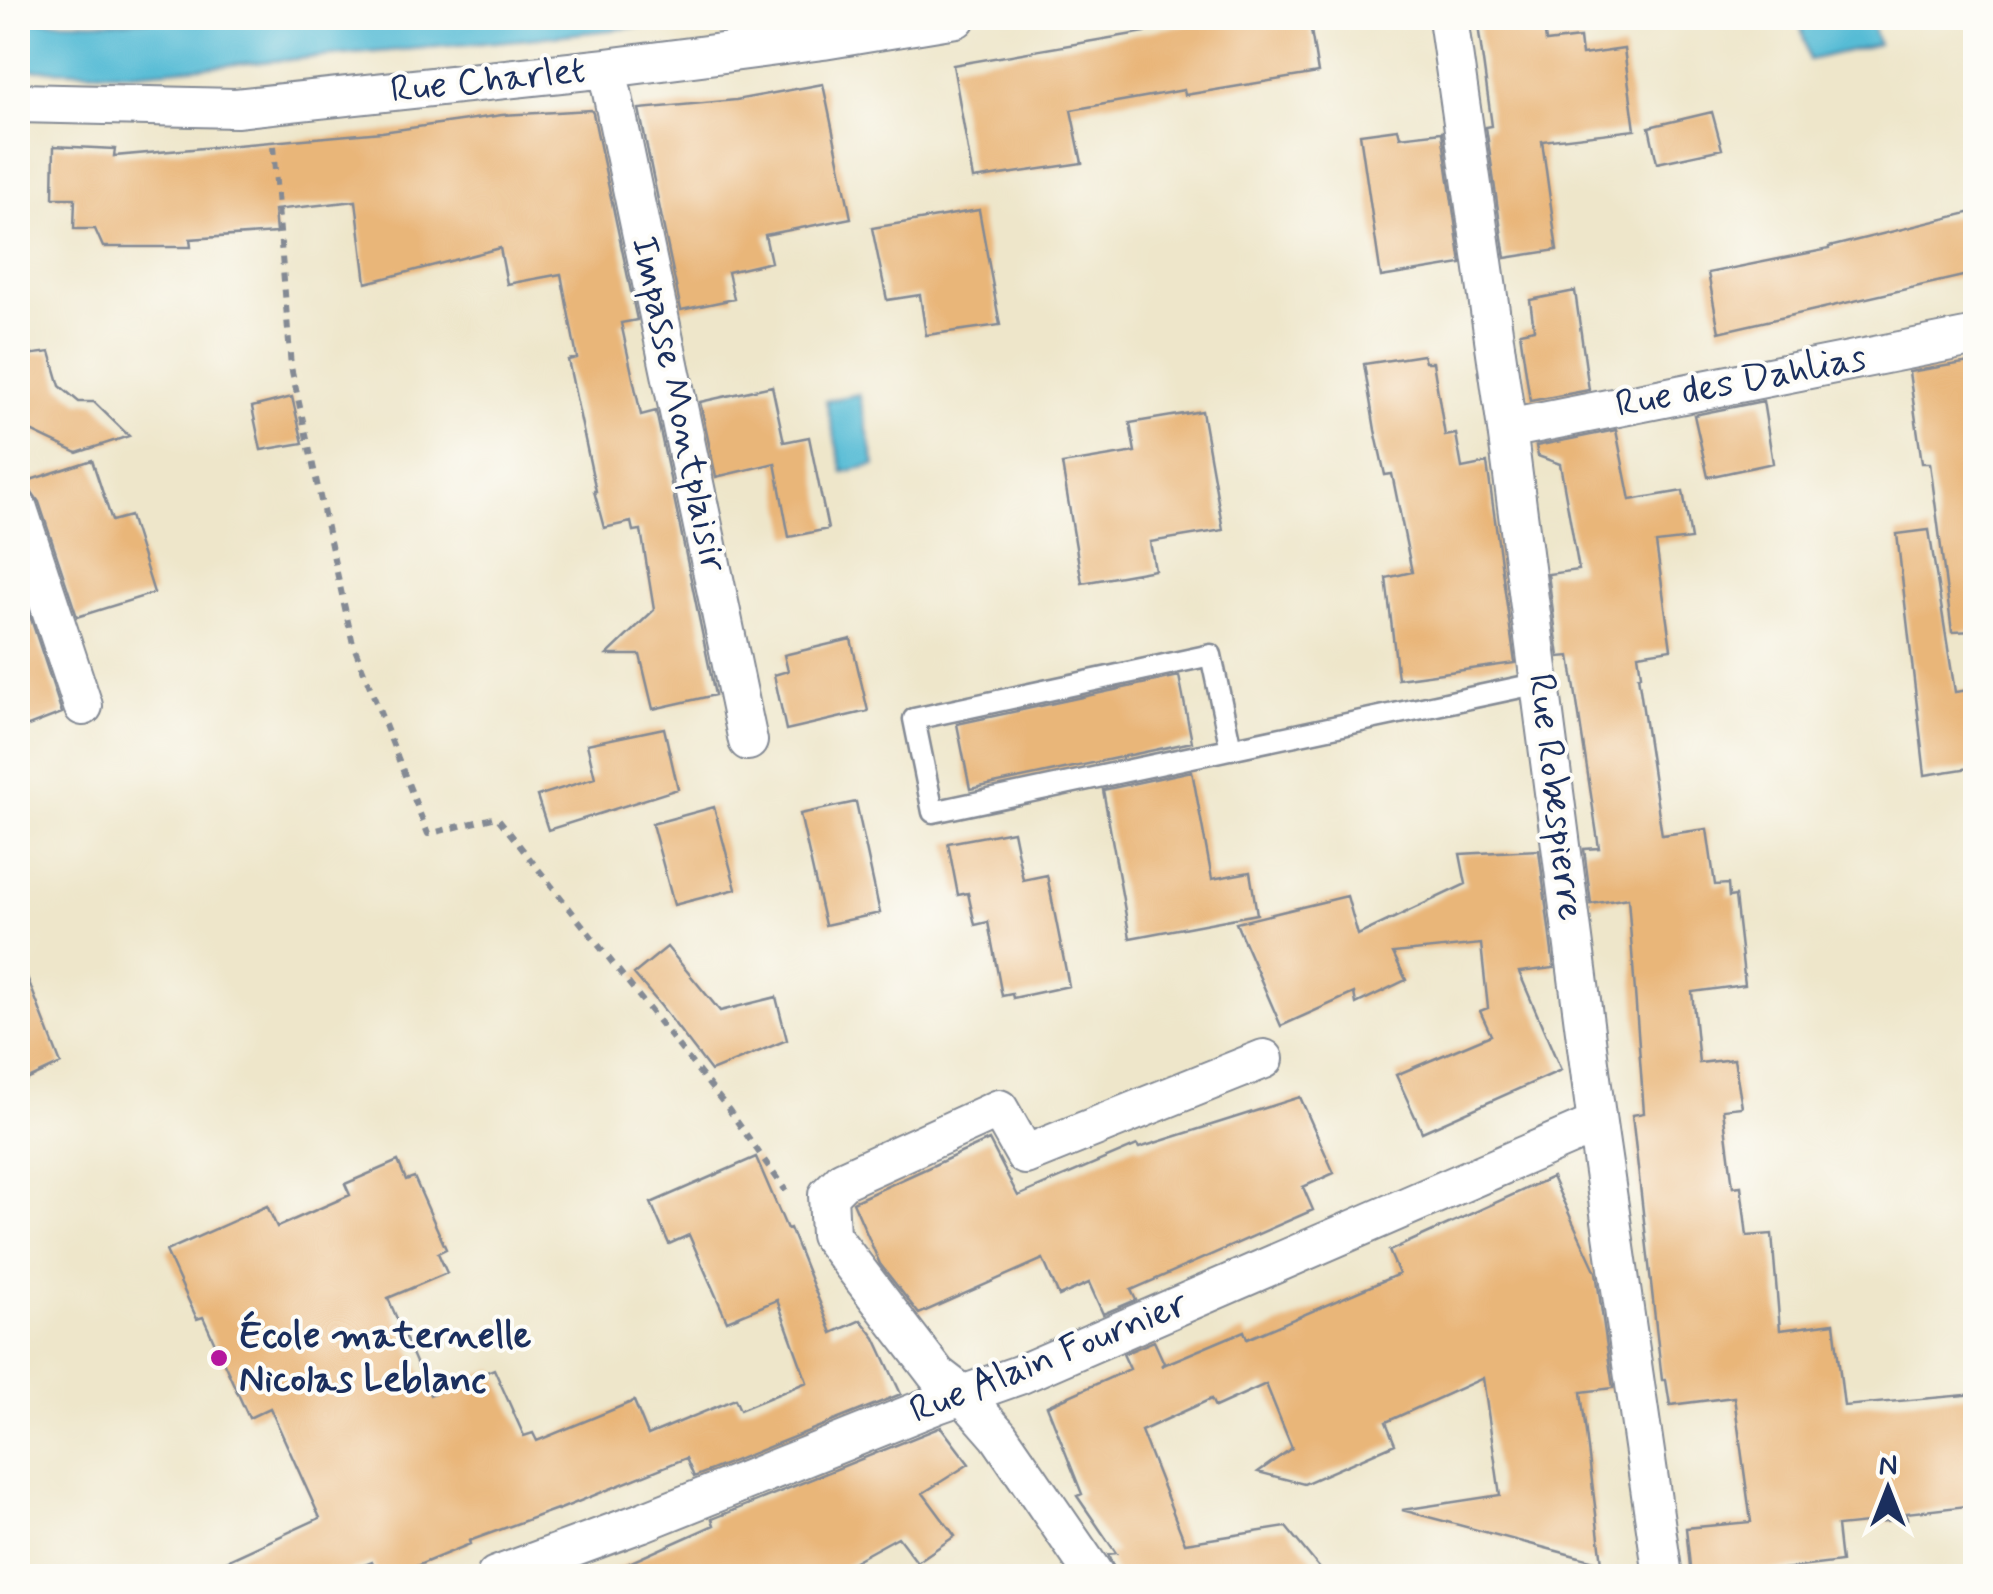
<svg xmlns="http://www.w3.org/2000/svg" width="1993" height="1594" font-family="Mynerve,sans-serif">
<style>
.water{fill:#57bcd5;stroke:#39769a;stroke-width:2.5}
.building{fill:#e9b679}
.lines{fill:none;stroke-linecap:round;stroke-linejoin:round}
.service-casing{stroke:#848a94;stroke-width:25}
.minor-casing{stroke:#848a94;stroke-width:42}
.path{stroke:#848a94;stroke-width:6;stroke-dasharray:8 8;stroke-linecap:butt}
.service{stroke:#fff;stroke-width:20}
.minor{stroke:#fff;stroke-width:38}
.poi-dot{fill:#b5179e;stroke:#fdfcf7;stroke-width:4}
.labels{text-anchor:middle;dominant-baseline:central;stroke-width:8;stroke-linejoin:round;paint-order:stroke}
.street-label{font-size:38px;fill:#1b2f5e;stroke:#fdfcf7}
.poi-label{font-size:38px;font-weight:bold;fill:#1b2f5e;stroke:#fdfcf7;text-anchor:start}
</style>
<rect width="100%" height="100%" fill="#fdfcf7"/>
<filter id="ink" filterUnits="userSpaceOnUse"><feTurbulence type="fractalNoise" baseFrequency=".01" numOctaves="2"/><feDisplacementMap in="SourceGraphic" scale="20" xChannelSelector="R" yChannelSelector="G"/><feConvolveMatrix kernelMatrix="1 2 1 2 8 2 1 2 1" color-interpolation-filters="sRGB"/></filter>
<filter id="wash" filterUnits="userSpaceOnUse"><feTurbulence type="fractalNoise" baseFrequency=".0048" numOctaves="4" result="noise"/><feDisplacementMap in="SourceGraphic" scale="40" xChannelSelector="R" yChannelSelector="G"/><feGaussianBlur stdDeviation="2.25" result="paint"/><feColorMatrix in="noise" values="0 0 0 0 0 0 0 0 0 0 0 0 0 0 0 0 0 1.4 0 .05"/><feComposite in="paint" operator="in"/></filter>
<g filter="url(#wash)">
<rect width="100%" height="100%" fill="#eee6ca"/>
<path class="water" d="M163 18H721L518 40 132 73 18 69V20C66 21 114 25 163 18Z
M1840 18H1870L1878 44 1809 60 1801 27Z
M859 394 875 465 843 472 826 401Z"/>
<g id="blocks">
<path class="building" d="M1215 18H1309L1318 73 1185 95 1184 90 1071 110 1082 163 973 179 953 65 1174 27Z
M1477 18H1543L1546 42 1580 38 1582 55 1624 49 1635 130 1542 141 1557 250 1505 258 1486 127 1492 126Z
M823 84 851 218 765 235 771 262 728 272 734 299 681 310 639 109 736 100Z
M591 110 593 113 637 320 621 323 641 415 656 411 715 695 653 709 640 655H607L654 610 641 530 633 531 631 522 604 528 594 491H596L568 360 577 358 561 274 507 284 500 248 366 283 356 201 274 210 276 233 190 239 191 247H103L95 229H74L75 198H53L54 146 115 149 114 156 382 132 502 115Z
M1712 112 1722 149 1657 163 1649 127Z
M1398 129 1400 137 1442 132 1461 264 1381 277 1360 134Z
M979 210 1000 325 926 335 920 295 887 300 872 228Z
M1976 211V273L1719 332 1708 273 1829 249V247Z
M1575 291 1589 390 1530 401 1520 332 1534 329 1530 300Z
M50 352 60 386 79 402H94L129 436 77 453 18 425V356Z
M1423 355 1425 362H1433L1445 436 1456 434 1462 468 1487 463 1515 663 1398 679 1386 578 1412 572 1392 474 1385 475 1375 430 1364 364Z
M1976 361V631L1952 632 1930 463H1922L1909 372Z
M772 386 784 442 809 437 828 529 789 537 775 463 716 477 700 402Z
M292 397 303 443 261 450 252 407Z
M1763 401 1773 463 1708 477 1694 415Z
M1202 411 1223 530 1150 542 1155 570 1082 583 1062 464 1135 452 1130 423Z
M1616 430 1630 500 1683 491 1691 539 1656 543 1671 649 1638 654 1641 675 1638 676 1662 835 1707 829 1715 885 1728 884 1729 897 1735 896 1745 985 1692 992 1699 1063 1734 1059 1742 1107 1723 1109 1733 1187 1741 1186 1747 1236 1772 1234 1780 1330 1834 1323 1844 1406 1976 1394V1505L1906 1513 1907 1519 1837 1526 1841 1562 1759 1572V1576H1691L1686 1528 1751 1522 1734 1397 1670 1405 1666 1380H1662L1632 1115 1644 1113 1628 898 1591 904 1584 849 1599 848 1570 656 1559 657 1548 574 1579 570 1560 464 1538 456 1536 446Z
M92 460 112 521 130 516 154 593 77 617 39 502 32 492 18 487V484Z
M1929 530 1955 692 1976 689V767L1925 775 1897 534Z
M18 579 62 713 18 730Z
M851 639 868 711 786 730 774 675 788 671 784 655Z
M1179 676 1192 742 970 789 957 724Z
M664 728 678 789 548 830 537 796 595 778 587 744Z
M1192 771 1212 879 1250 872 1257 914 1130 938 1103 790Z
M856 802 880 913 825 925 800 814Z
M714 807 736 889 674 905 652 824Z
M1013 831 1023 880 1047 875 1069 986 1013 998 1012 994 1002 996 988 922 975 925 968 893 958 895 948 843Z
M1539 850 1554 968 1519 972 1561 1070 1422 1132 1396 1075 1491 1035 1480 1011 1488 1008 1481 944 1393 953 1406 980 1356 1004 1354 993 1281 1026 1236 923 1347 896 1358 935 1466 884 1460 854Z
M667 947 720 1011 776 997 787 1040 711 1071 661 1006 634 974Z
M20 959 61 1064 18 1084V960Z
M1300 1097 1334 1173 1303 1187 1313 1210 1131 1290 1136 1300 1103 1314 1089 1283 1059 1296 1043 1259 919 1314 880 1264 853 1202 989 1140 1018 1196 1137 1145 1139 1148Z
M756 1157 787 1229 790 1228 832 1333 861 1320 875 1338 901 1394 694 1477 686 1458 558 1510 557 1509 469 1541 470 1544 392 1576H378L372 1562 336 1576H194L320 1518 270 1408 249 1418 203 1317 197 1319 166 1251 267 1206 277 1227 350 1195 345 1184 398 1161 406 1180 414 1177 446 1249 438 1253 447 1273 388 1298 430 1395 494 1369 524 1436 533 1433 537 1441 634 1401 648 1435 735 1399 740 1410 807 1382 777 1300 727 1321 689 1235 669 1244 651 1203Z
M1552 1177 1596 1272 1613 1388 1581 1392 1602 1563 1402 1510 1500 1495 1483 1378 1386 1422 1395 1444 1304 1484 1258 1472 1292 1448 1266 1384 1215 1407 1211 1399 1141 1431 1185 1543 1286 1527 1326 1576H1117L1108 1554 1116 1553 1077 1496 1082 1494 1047 1406 1130 1369 1123 1354 1154 1341 1164 1363 1161 1366 1244 1331 1247 1339 1399 1274 1389 1251Z
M941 1427 969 1464 923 1493 955 1536 917 1562 898 1537 827 1576H600L714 1525 712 1519Z"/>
</g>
</g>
<g filter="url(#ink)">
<use href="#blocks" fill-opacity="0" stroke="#848a94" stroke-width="2.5"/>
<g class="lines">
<defs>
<path id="service" d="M1231 749 1211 655 914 719 933 812 1540 683"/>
<path id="minor" d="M1448 18 1507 429 1597 1124 1663 1576
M607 68 748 741
M18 103 236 108 607 68 823 40 956 18
M1507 429 1976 336
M18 509 83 706
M496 1576 640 1523 937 1404 1019 1375 1597 1124
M1095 1576 999 1436 963 1395 937 1375 830 1235 828 1195 843 1180 999 1109 1025 1155 1264 1059"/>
</defs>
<use href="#service" class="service-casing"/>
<use href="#minor" class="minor-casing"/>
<path class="path" d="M273 146 291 367 353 644 428 834 497 817 729 1110 786 1191"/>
<use href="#service" class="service"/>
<use href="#minor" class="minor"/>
</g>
</g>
<circle class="poi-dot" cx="219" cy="1358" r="10"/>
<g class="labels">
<g class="street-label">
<text transform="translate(488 81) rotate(-6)">Rue Charlet</text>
<text transform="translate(1741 382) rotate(-11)">Rue des Dahlias</text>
<text transform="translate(678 404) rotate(78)">Impasse Montplaisir</text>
<text transform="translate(1555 797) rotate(83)">Rue Robespierre</text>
<text transform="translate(1049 1358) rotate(-22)">Rue Alain Fournier</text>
</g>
<g class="poi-label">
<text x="239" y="1336">École maternelle<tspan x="239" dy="44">Nicolas Leblanc</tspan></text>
</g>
</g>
<rect width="1993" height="1594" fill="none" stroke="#fdfcf7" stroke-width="60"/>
<g transform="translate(1888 1489)" stroke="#fdfcf7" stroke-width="8" paint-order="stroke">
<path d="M0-8L18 38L0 25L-18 38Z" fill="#1b2f5e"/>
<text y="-15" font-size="28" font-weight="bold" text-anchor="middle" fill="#1b2f5e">N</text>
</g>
</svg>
